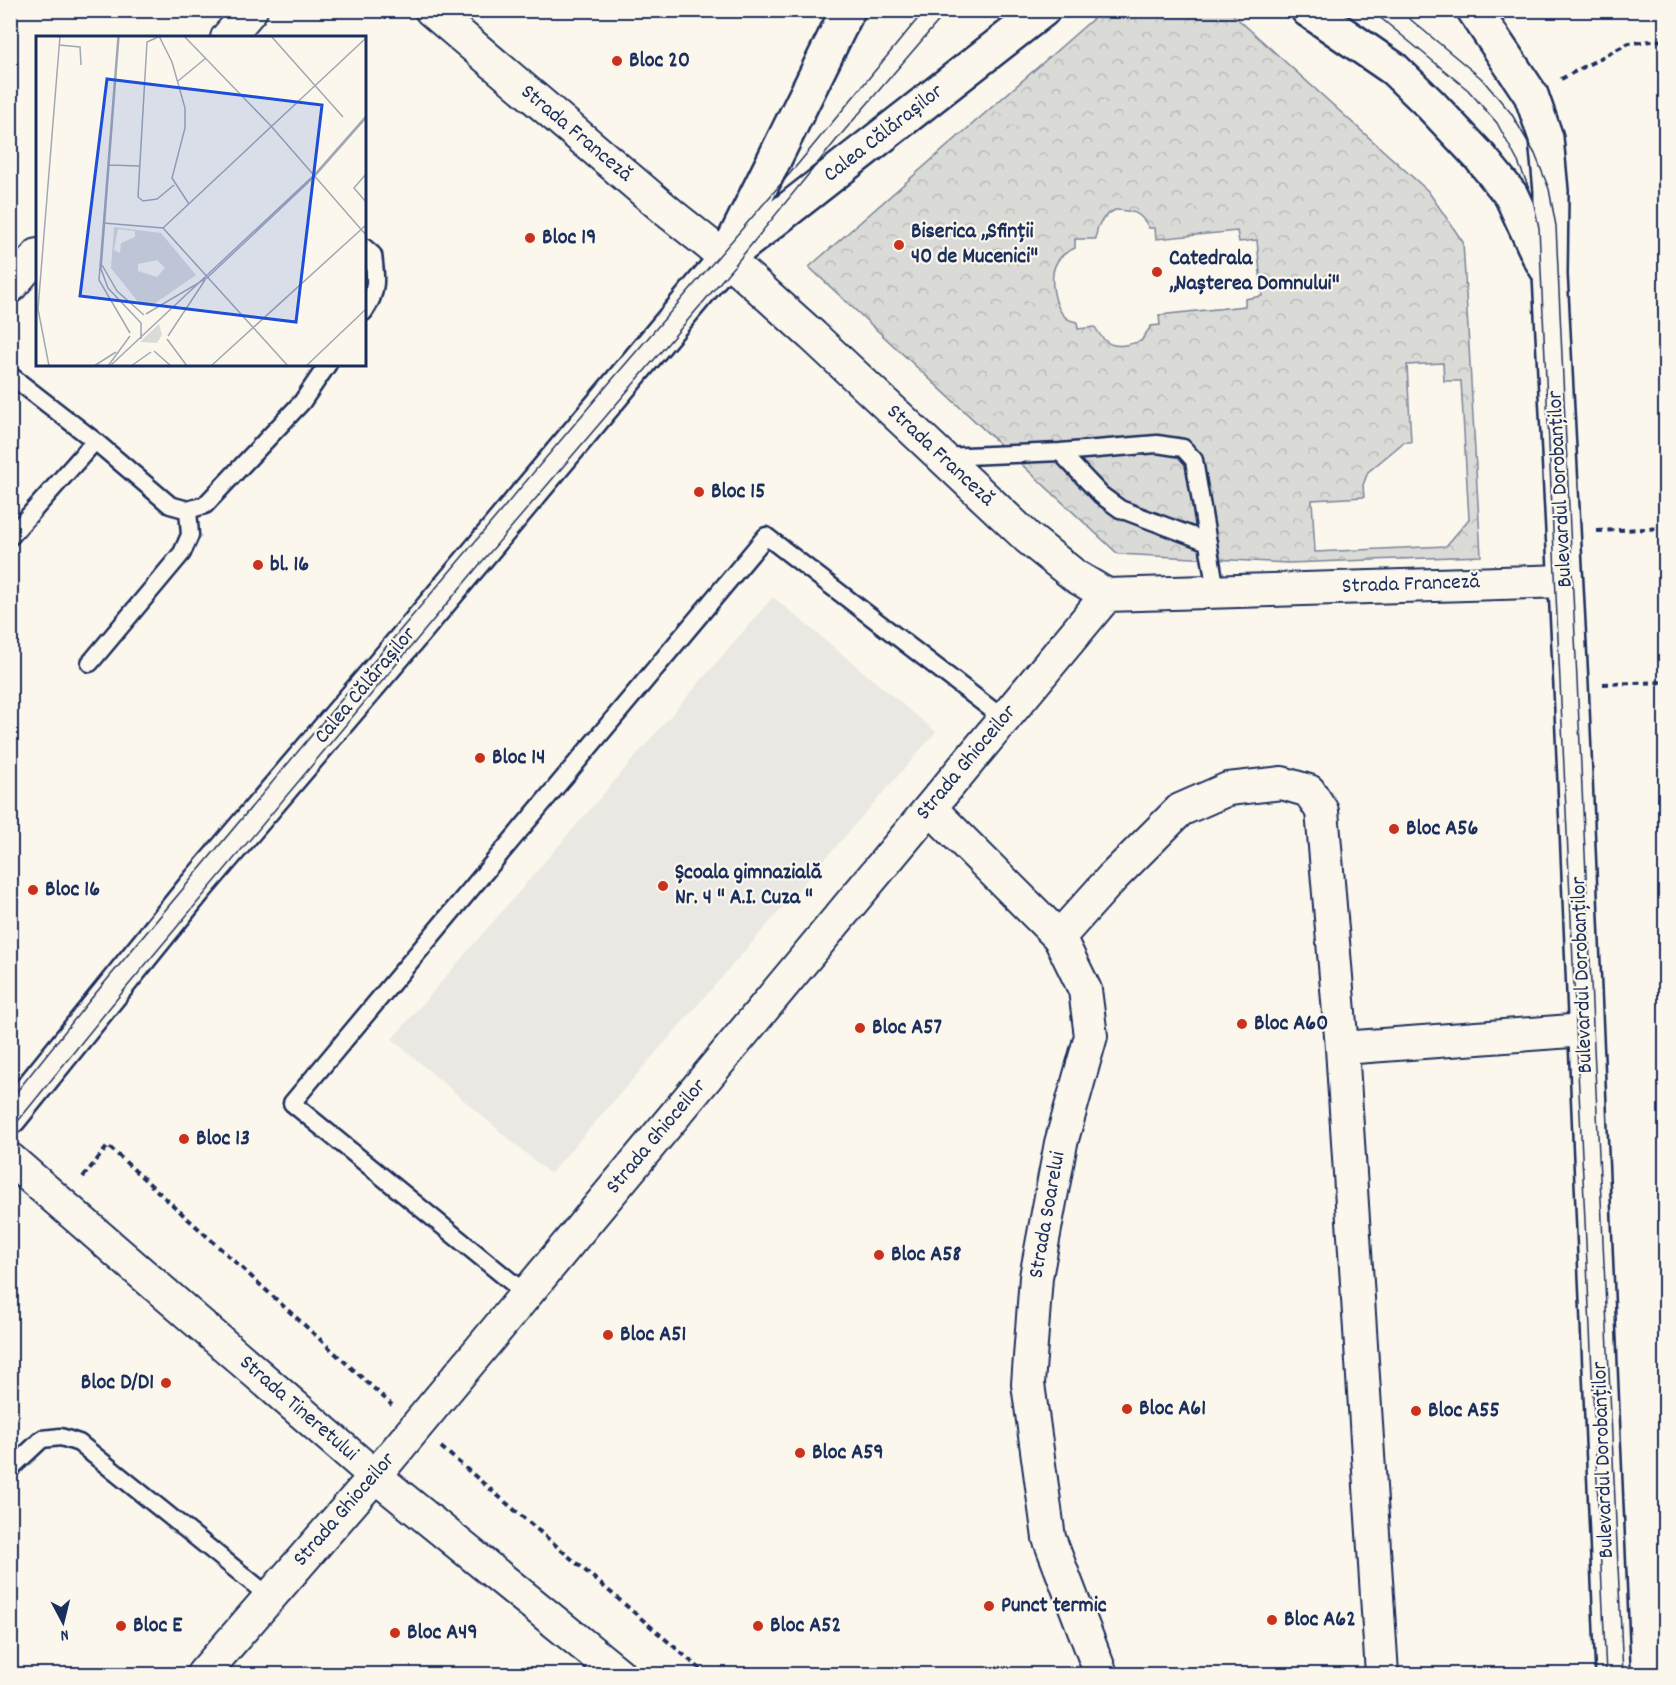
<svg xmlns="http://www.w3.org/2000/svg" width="1676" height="1685" font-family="Dekko,sans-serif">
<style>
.built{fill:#eae8e2}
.forest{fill:url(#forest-crowns);stroke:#7a849a;stroke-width:1.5;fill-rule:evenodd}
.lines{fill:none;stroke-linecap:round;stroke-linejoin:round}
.service-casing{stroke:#1b2f5e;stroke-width:21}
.minor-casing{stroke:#1b2f5e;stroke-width:36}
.primary-casing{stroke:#1b2f5e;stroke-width:38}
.path{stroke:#1b2f5e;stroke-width:4;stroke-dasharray:6 4.5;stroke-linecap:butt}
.service{stroke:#fbf7ec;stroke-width:16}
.minor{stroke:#fbf7ec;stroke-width:32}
.primary{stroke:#fbf7ec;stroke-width:33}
.tram{stroke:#1b2f5e;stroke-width:1.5}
.poi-dot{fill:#c8321e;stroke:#fbf7ec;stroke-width:2}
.labels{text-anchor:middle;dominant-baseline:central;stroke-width:4.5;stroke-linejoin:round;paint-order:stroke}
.poi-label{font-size:22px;font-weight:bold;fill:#1b2f5e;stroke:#fbf7ec;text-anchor:start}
.street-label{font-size:22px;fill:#1b2f5e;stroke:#fbf7ec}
.inset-road{fill:none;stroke:#a1a7b3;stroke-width:1.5}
.view{fill:#1d4ed8;fill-opacity:0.15;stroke:#1d4ed8;stroke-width:3}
.inset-edge{fill:none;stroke:#1b2f5e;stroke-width:3}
</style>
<defs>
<pattern id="forest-crowns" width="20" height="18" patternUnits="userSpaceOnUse" patternTransform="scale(1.5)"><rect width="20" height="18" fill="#dadad7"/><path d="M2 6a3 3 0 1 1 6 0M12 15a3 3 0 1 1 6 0" fill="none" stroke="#babbbb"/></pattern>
</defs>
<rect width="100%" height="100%" fill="#fbf7ec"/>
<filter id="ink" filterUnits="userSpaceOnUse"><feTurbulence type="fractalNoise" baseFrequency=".0167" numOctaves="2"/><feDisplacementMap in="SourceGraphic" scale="12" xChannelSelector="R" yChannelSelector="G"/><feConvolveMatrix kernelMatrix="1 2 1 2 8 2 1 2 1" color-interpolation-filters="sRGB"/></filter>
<g filter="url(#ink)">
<path class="built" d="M773 597 936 732 550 1174 392 1039Z"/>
<path class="forest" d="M1102 11H1229L1428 191 1463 242 1481 556 1288 563 1118 554 809 267ZM1115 210C1132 211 1140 211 1149 228H1155L1156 239 1237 231 1239 242 1257 240 1262 296 1245 299V306L1159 315 1160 325 1151 326 1141 341C1119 347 1108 351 1095 327L1078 329 1077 322C1074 321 1070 321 1068 319 1054 310 1048 276 1057 262 1061 255 1068 251 1075 248V239H1096C1096 225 1102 217 1115 210ZM1443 363 1444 381H1461L1469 519 1446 546 1315 552 1312 500 1364 497 1363 485 1368 472 1404 442H1411L1407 365Z"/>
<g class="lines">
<defs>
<path id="service" d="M364 247 373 255C376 277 378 292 364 312
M10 375 95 441 170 505 188 510 205 505 302 402 328 364
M1060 452 1101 495 1120 509 1208 542
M942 457 1060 452 1157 444 1183 448 1194 460 1216 591
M10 537 95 441
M90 663 182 553 190 535 188 510
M526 1294 292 1103 766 536 1004 719
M10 1469 42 1439 61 1437 79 1443 270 1597"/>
<path id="minor" d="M431 10 672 215 726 258 813 336 1028 538 1075 576 1107 595 1566 581
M227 38 251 10
M10 287 38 255
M930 808 1059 937 1085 990 1091 1036 1061 1143 1036 1277 1028 1384 1049 1538 1101 1674
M1059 937 1112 878 1180 810 1228 789 1282 783 1309 791 1322 811 1342 1048 1382 1674
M1342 1048 1585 1030
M10 1159 375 1476 619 1674
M203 1674 375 1476 1107 595"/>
<path id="primary" d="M1308 10 1394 69 1430 104 1480 157 1511 195 1539 256 1548 271
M1474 10 1531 95 1546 138 1551 191 1550 275 1571 685 1613 1674
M729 251 848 10
M10 1117 194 889 419 625 726 258 1043 10"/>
</defs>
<use href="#service" class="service-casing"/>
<use href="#minor" class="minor-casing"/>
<use href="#primary" class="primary-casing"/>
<path class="path" d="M1561 79 1629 43 1666 40
M1597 531 1666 528
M1603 684 1666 682
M83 1177 108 1146 392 1405
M441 1447 706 1674"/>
<use href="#service" class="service"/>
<use href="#minor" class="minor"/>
<use href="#primary" class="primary"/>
<path class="tram" d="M1371 10 1468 90 1497 123 1518 162 1532 195 1539 228 1606 1674
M1399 10 1481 78 1511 113 1535 154 1549 189 1556 226 1623 1674
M10 1100 90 1000 331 712 610 382 798 164 925 10
M10 1131 111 1006 480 564 734 266 838 138 948 10"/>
</g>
</g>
<g class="poi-dot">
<circle cx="617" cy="61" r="6"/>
<circle cx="530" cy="238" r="6"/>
<circle cx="899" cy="245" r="6"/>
<circle cx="1157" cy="272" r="6"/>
<circle cx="699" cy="492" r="6"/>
<circle cx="258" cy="565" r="6"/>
<circle cx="480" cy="758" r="6"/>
<circle cx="1394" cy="829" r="6"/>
<circle cx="663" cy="886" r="6"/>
<circle cx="33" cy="890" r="6"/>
<circle cx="1242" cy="1024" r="6"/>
<circle cx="860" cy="1028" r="6"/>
<circle cx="184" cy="1139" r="6"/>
<circle cx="879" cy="1255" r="6"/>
<circle cx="608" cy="1335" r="6"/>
<circle cx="166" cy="1383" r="6"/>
<circle cx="1127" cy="1409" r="6"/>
<circle cx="1416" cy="1411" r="6"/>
<circle cx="800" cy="1453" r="6"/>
<circle cx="989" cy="1606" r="6"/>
<circle cx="1272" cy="1620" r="6"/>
<circle cx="121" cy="1626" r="6"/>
<circle cx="758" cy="1626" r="6"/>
<circle cx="395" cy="1633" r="6"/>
</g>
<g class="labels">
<g class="poi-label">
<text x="629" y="61">Bloc 20</text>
<text x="911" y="232">Biserica „Sfinții<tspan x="911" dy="25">40 de Mucenici"</tspan></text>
<text x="542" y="238">Bloc 19</text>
<text x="1169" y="259">Catedrala<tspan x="1169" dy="25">„Nașterea Domnului"</tspan></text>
<text x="711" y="492">Bloc 15</text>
<text x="270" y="565">bl. 16</text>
<text x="492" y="758">Bloc 14</text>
<text x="1406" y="829">Bloc A56</text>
<text x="675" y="873">Școala gimnazială<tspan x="675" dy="25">Nr. 4 " A.I. Cuza "</tspan></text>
<text x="45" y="890">Bloc 16</text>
<text x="1254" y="1024">Bloc A60</text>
<text x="872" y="1028">Bloc A57</text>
<text x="196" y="1139">Bloc 13</text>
<text x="891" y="1255">Bloc A58</text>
<text x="620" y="1335">Bloc A51</text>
<text x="154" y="1383" text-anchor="end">Bloc D/D1</text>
<text x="1139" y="1409">Bloc A61</text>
<text x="1428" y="1411">Bloc A55</text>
<text x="812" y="1453">Bloc A59</text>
<text x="1001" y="1606">Punct termic</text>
<text x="1284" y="1620">Bloc A62</text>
<text x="133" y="1626">Bloc E</text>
<text x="770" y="1626">Bloc A52</text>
<text x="407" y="1633">Bloc A49</text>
</g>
<g class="street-label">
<text transform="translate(576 134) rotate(40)">Strada Franceză</text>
<text transform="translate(884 134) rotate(-38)">Calea Călărașilor</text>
<text transform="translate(940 456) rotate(43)">Strada Franceză</text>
<text transform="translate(1561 489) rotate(-93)">Bulevardul Dorobanților</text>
<text transform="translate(1411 585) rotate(-2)">Strada Franceză</text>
<text transform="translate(366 686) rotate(-50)">Calea Călărașilor</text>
<text transform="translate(967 763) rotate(-50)">Strada Ghioceilor</text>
<text transform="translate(1583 975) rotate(-92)">Bulevardul Dorobanților</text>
<text transform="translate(657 1137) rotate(-50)">Strada Ghioceilor</text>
<text transform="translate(1048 1215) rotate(-80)">Strada Soarelui</text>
<text transform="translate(298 1409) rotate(41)">Strada Tineretului</text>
<text transform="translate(1604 1460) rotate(-92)">Bulevardul Dorobanților</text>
<text transform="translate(345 1510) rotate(-49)">Strada Ghioceilor</text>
</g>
</g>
<g transform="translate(36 36)">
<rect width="330" height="330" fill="#fbf7ec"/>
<path d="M123 288 126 299 121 307 104 306Z" fill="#dadad7"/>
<path d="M78 191 125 197 160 239 118 268 103 267 75 232ZM82 193 99 195V201L85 207 84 217 78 214ZM121 224 129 232 121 241 102 235V228Z" fill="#dadad7" fill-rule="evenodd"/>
<path class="inset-road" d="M82 0 63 244 94 297M83 0 65 233 72 252 105 287V303M123 0 136 26 149 72V92L136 142 153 168M148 0 235 90 330 199M235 0 307 81M122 1 111 6 102 161 107 165 121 163 138 149M23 9 44 11 45 29M142 45 170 22M72 129 104 130M330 138 318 152 330 166M67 187 127 192 252 330M127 192 330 2M66 229 81 255 108 279M110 278 171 242 279 140 330 82M132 300 169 244M131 303 151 330M118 315 135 330M13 330 2 273 24 0M58 330 80 316M72 330 94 300M74 330 278 139 330 80M95 330 115 316M175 330 330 189M270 330 330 273"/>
<path class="view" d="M71 43 286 69 260 286 44 260Z"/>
<rect width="330" height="330" class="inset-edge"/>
</g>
<rect width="1676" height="1685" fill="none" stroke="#fbf7ec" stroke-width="36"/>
<rect x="18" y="18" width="1640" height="1649" fill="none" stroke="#1b2f5e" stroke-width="2" filter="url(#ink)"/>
<g transform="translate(63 1622) rotate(173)" stroke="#fbf7ec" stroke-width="4.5" paint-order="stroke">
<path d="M0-4.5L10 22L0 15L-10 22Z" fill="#1b2f5e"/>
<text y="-9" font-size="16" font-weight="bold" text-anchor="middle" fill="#1b2f5e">N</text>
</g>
</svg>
